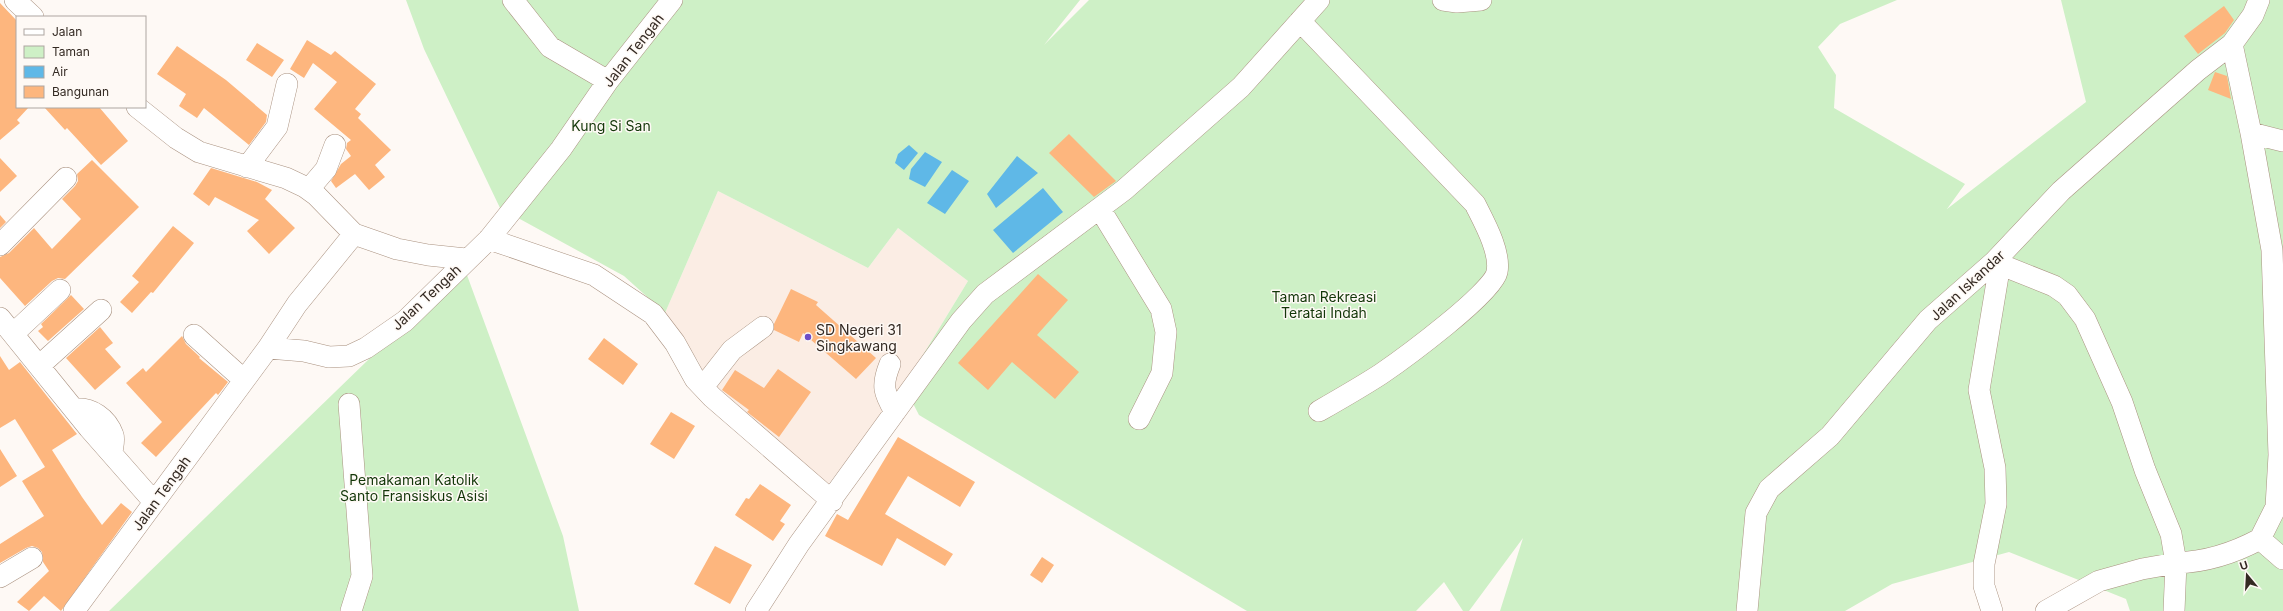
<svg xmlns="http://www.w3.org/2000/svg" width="2283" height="611" font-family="Inter,sans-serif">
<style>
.built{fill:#fbede4}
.green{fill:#cef0c6}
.water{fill:#5fb8e7}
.building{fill:#fdb67e}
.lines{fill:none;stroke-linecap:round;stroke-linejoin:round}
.minor-casing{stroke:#aa9280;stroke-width:22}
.minor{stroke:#fff;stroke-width:21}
.poi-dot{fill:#6e4dc7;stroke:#fef9f5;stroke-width:1.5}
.labels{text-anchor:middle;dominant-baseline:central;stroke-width:3;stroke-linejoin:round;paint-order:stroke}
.street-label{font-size:14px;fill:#342a23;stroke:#fef9f5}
.park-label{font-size:14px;fill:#133709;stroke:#fef9f5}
.poi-label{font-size:14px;fill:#342a23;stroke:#fef9f5;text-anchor:start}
</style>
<rect width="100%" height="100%" fill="#fef9f5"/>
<path class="built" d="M718 191 868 268 898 228 968 281 904 386 826 487 709 394 699 362 665 313Z"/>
<path class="green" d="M406 0H1080L1044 45 1089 0H1897L1840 24 1818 47 1836 75 1834 108 1965 184 1947 209 2086 102 2061 0H2283V611H2130L2126 599 2009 552 1892 584 1845 611H1500L1523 538 1469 611H1463L1444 582 1416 611H1247L919 415 904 386 968 281 898 228 868 268 718 191 665 313 624 276 500 208 424 49Z
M464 267 563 536 579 611H109Z"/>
<path class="water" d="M909 145 918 153 904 170 895 163 898 154Z
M925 152 942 162 925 187 909 179 911 169Z
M1017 156 1038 173 996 208 987 194Z
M952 170 969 181 945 214 927 203Z
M1043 188 1063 212 1013 253 993 230Z"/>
<path class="building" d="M0 3 17 21V107H29L17 120 20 123 0 140Z
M2224 6 2234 20 2225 33 2198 54 2184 36Z
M307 40 331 55 335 51 376 84 355 109 361 114 358 118 391 150 375 165 385 177 369 190 355 174 336 188 331 181 341 164 351 156 346 149 347 143 351 140 314 109 337 82 313 63 304 78 290 69Z
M257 43 284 60 272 77 246 60Z
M177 46 226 80 267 115 266 122 249 145 204 108 197 118 179 106 186 94 157 74Z
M2215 72 2227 76 2231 99 2208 90Z
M44 107H99L128 141 101 165 67 128 65 130Z
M1069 134 1116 181 1094 197 1049 153Z
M0 158 17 176 0 192Z
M92 160 139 207 65 279 58 278 52 281 25 306 0 278V257L9 253 34 228 52 249 81 219 62 199 75 186 78 181 77 174Z
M211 168 257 182 272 190 265 199 295 228 269 254 247 231 259 220 215 197 209 206 193 194Z
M0 215 6 222 0 228Z
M173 226 194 243 153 293 151 292 132 313 120 302 139 282 132 276Z
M1038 274 1068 300 1037 335 1079 372 1055 399 1012 362 988 390 958 363Z
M791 289 818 302 816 305 876 358 856 379 803 333 799 342 774 330V324Z
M71 295 84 309 48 341 38 331 43 327 41 324Z
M100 327 113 343 105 349 121 367 95 390 66 358Z
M182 336 186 344 200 357 199 358 228 382 218 395 216 393 156 457 141 443 162 422 126 383 143 368 146 372Z
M604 338 638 364 623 385 588 359Z
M0 356 9 370 20 362 77 434 52 450 82 497 102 525 121 503 132 512 61 611 44 596 29 611 17 602 49 571 43 562 42 552 38 548 32 546 26 548 0 563V544L44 516 22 481 45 467 15 419 0 428Z
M778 369 811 392 779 437 747 412 749 410 722 390 735 370 764 388Z
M671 412 695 426 674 459 650 444Z
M898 437 975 482 960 507 908 476 885 514 953 554 945 566 897 538 882 566 825 536 837 514 848 520Z
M0 449 17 476 0 487Z
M760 484 791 505 780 521 785 524 773 541 735 515 746 498 749 499Z
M715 546 752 565 730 604 694 584Z
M1042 557 1054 565 1042 583 1030 575Z"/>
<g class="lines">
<defs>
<path id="minor" d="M15 0 33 17
M513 0 550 47 608 81
M1443 0 1457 2 1481 0
M1300 21 1475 204C1484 222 1501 252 1497 272 1493 293 1403 359 1381 374 1361 387 1340 399 1319 411
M2232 44 2251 133 2272 250 2279 455 2276 507 2260 539 2283 559
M137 107 176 138 199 152 286 178 305 187 316 195 354 234 397 249 428 255 466 259
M2251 133 2283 141
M247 167 277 127 287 84
M309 189 326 169 335 145
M1100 209 1161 309 1166 332 1162 373 1139 419
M489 239 594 275 653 314 675 343 695 379 712 397 832 501
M0 245 66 178
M1994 262 2054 286 2067 295 2085 319 2122 402 2145 470 2171 534 2176 563C2206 562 2234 553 2260 539
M0 318 89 428 154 502
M13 334 60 290
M194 335 244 380
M268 348 297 304 354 234
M890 364C881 386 884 393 895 412
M39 366 101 310
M703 387 732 350 763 327
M349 404 362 576 351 611
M74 409C91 407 107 418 113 435 115 440 112 448 112 454
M0 577 32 558
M74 611 268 348 304 351 329 357 349 356 366 348 405 321 489 239 561 149 608 81 672 0
M756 611 799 544 961 321 985 294 1124 190 1241 87 1319 0
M1747 611 1756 513 1769 489 1830 436 1928 320 1994 262 2061 191 2198 70 2232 44 2253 15 2259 0
M1992 611 1984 586V564L1996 504 1995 468 1979 390 2000 264
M2046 611 2099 581 2142 569 2176 563 2174 611"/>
</defs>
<use href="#minor" class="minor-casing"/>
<use href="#minor" class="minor"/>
</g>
<circle class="poi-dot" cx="808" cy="337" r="4"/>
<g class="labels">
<g class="street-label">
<text transform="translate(633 50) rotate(-52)">Jalan Tengah</text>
<text transform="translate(1967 285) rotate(-43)">Jalan Iskandar</text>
<text transform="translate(426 297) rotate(-43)">Jalan Tengah</text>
<text transform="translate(161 493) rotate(-54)">Jalan Tengah</text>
</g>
<g class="park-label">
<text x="611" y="125">Kung Si San</text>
<text x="1324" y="296">Taman Rekreasi<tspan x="1324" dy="16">Teratai Indah</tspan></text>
<text x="414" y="479">Pemakaman Katolik<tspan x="414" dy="16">Santo Fransiskus Asisi</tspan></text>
</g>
<g class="poi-label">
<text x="816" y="329">SD Negeri 31<tspan x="816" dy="16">Singkawang</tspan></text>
</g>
</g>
<rect x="16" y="16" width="130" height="92" fill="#fef9f5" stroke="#ada6a1"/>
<rect x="24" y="29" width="20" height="6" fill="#ffffff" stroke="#ada6a1"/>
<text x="52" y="36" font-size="12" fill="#342a23">Jalan</text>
<rect x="24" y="46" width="20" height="12" fill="#cef0c6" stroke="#ada6a1"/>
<text x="52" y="56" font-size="12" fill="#342a23">Taman</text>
<rect x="24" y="66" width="20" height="12" fill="#5fb8e7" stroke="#ada6a1"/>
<text x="52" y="76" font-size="12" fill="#342a23">Air</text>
<rect x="24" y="86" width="20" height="12" fill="#fdb67e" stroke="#ada6a1"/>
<text x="52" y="96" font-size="12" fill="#342a23">Bangunan</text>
<g transform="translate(2247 575) rotate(342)" stroke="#fef9f5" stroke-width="3" paint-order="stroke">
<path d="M0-3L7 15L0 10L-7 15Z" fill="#342a23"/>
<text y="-6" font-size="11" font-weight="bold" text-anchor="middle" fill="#342a23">U</text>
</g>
</svg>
